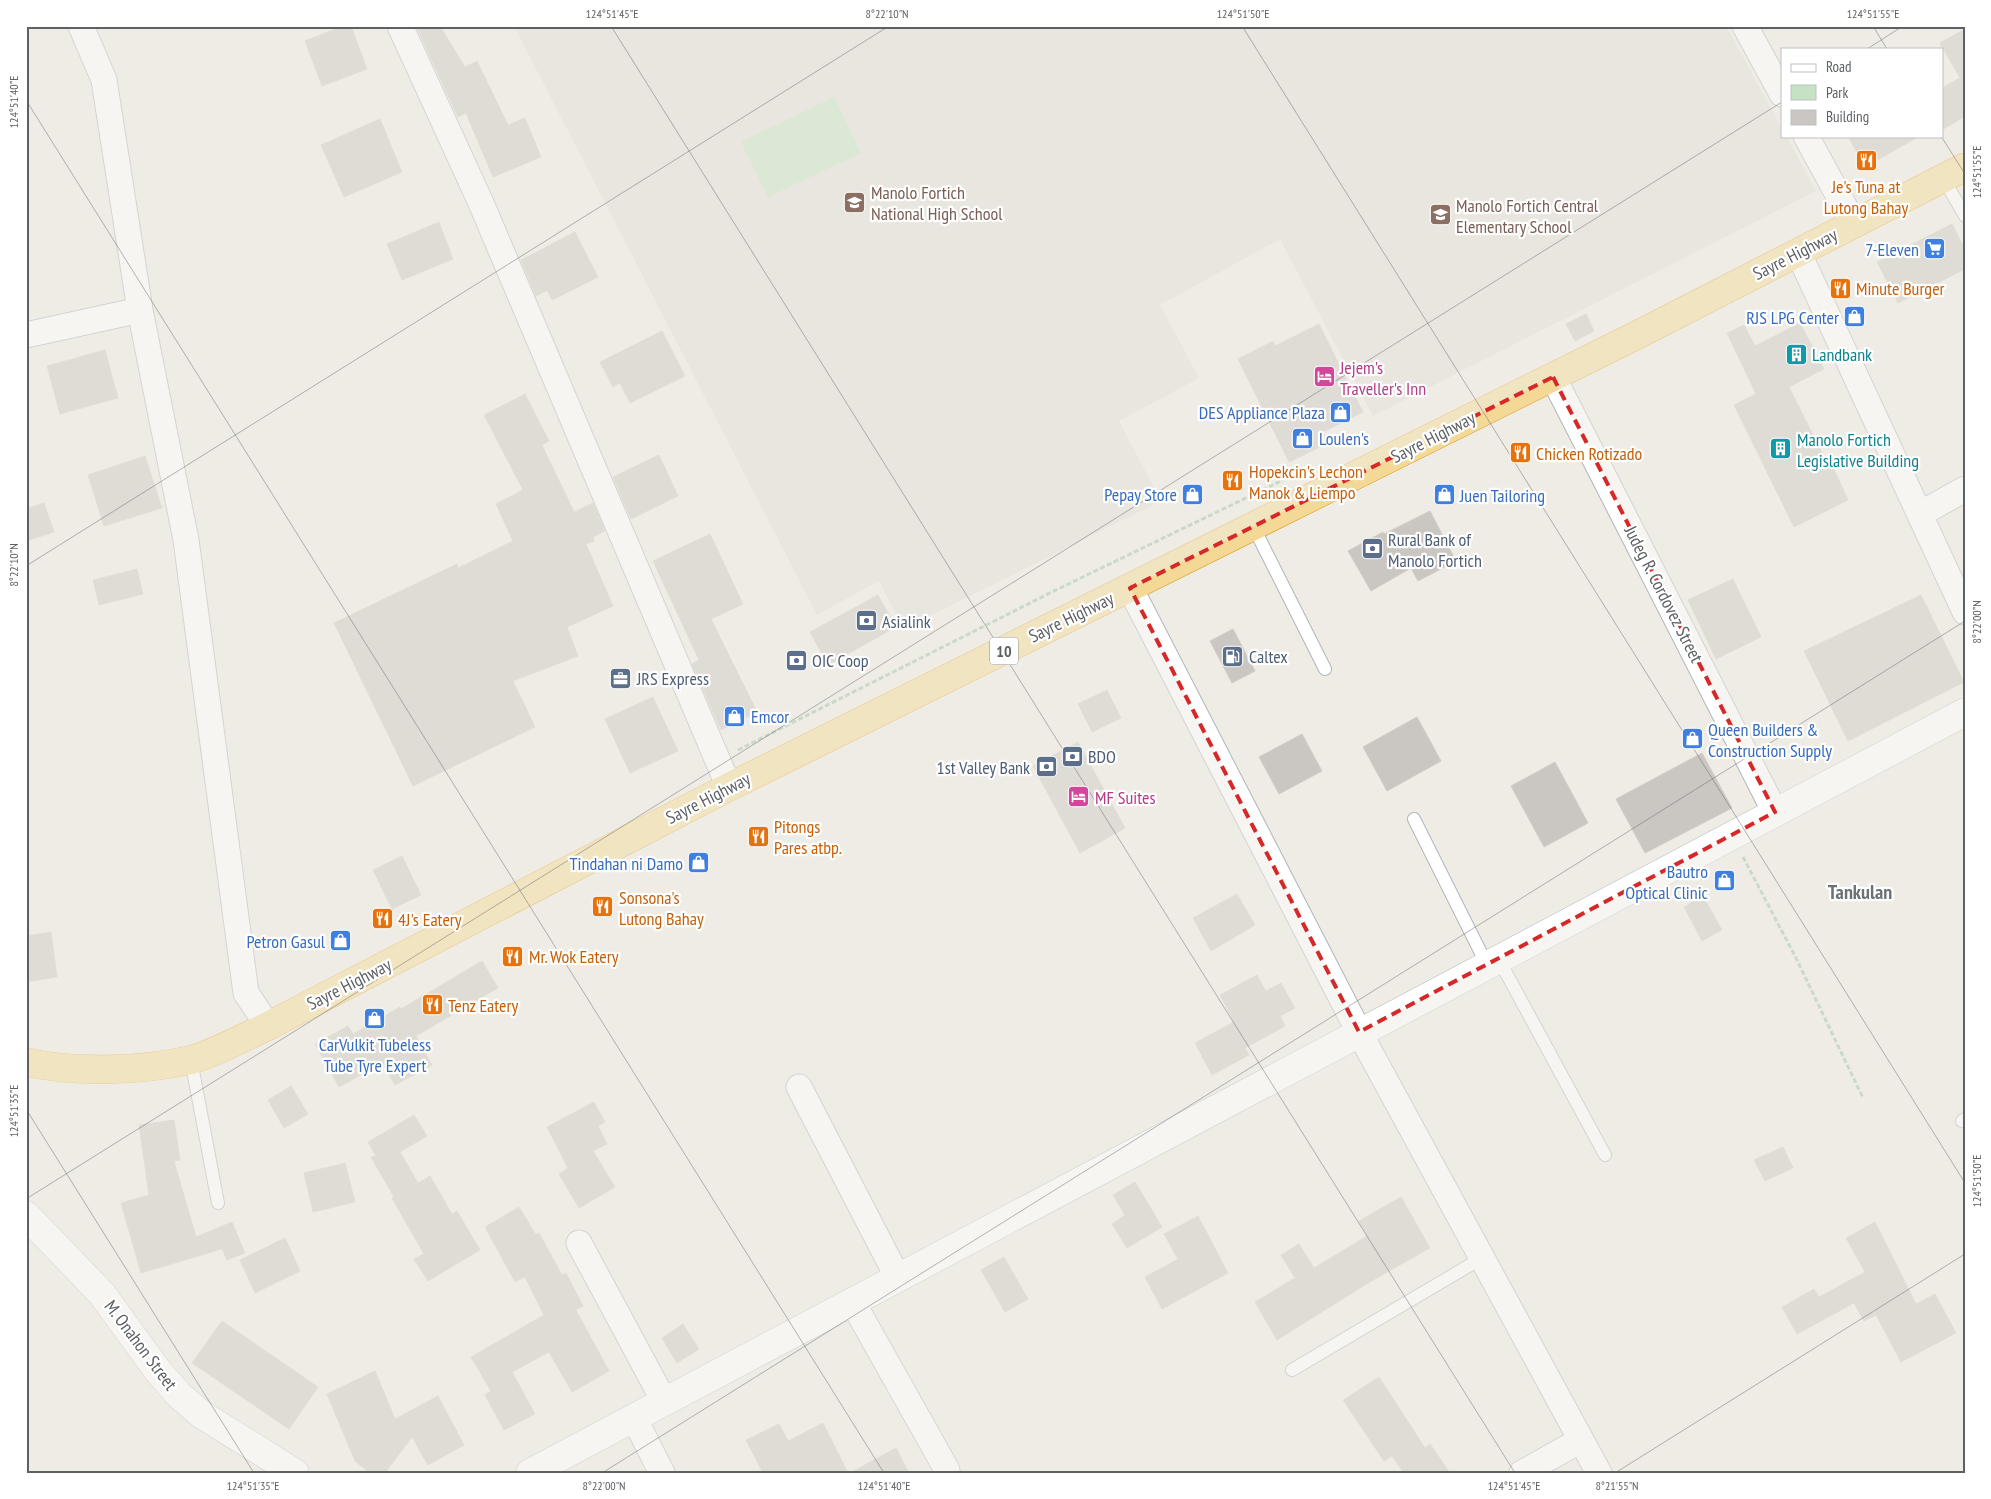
<svg xmlns="http://www.w3.org/2000/svg" width="1991" height="1499" font-family="'PT Sans Narrow',sans-serif">
<style>
.education{fill:#e1ddd6}
.green{fill:#c5e3c4}
.building{fill:#cac7c2;stroke:#d2cdc4}
.lines{fill:none;stroke-linecap:round;stroke-linejoin:round}
.lane-casing{stroke:#b2b5b9;stroke-width:14}
.street-casing{stroke:#b2b5b9;stroke-width:27}
.secondary-casing{stroke:#b1b4b9;stroke-width:29}
.highway-casing{stroke:#e19813;stroke-width:29}
.path{stroke:#9ec4a7;stroke-width:3;stroke-dasharray:5 2.5;stroke-linecap:butt}
.lane{stroke:#fff;stroke-width:12}
.street{stroke:#fff;stroke-width:25}
.secondary{stroke:#fff;stroke-width:28}
.highway{stroke:#f4d996;stroke-width:28}
.marked{fill:none;stroke:#d62828;stroke-width:4;stroke-dasharray:10 6;stroke-linejoin:round}
.ticks{fill:none;stroke:#5d6064;stroke-width:1;stroke-opacity:0.45}
.labels{text-anchor:middle;dominant-baseline:central;stroke-width:4.5;stroke-linejoin:round;paint-order:stroke}
.shield{fill:#fff;stroke:#8e9092;stroke-width:1}
.shield-label{font-size:16px;font-weight:bold;fill:#5d6064}
.food-label{font-size:18px;fill:#c56008;stroke:#fff;text-anchor:start}
.education-label{font-size:18px;fill:#785e54;stroke:#fff;text-anchor:start}
.shop-label{font-size:18px;fill:#366cbe;stroke:#fff;text-anchor:end}
.street-label{font-size:18px;fill:#5d6064;stroke:#fff}
.culture-label{font-size:18px;fill:#0d838f;stroke:#fff;text-anchor:start}
.hotel-label{font-size:18px;fill:#b23c85;stroke:#fff;text-anchor:start}
.service-label{font-size:18px;fill:#4e5e75;stroke:#fff;text-anchor:start}
.quarter-label{font-size:20px;font-weight:bold;fill:#6e7276;stroke:#fff}
.neatline{fill:none;stroke:#5d6064;stroke-width:2}
.ticks-label{font-size:12px;text-anchor:middle;fill:#5d6064}
</style>
<rect width="100%" height="100%" fill="#eeece5"/>
<path class="education" d="M514 26H1726L1782 129V136H1786L1816 191 1373 416 1280 239 1160 305 1199 378 1119 421 1161 501 904 629 879 581 817 615Z"/>
<path class="green" d="M834 97 861 153 768 197 741 142Z"/>
<path class="building" d="M343 26H351L367 69 322 86 305 41Z
M416 26H440L465 67 477 61 508 125 525 118 541 157 493 177 466 113 458 117Z
M1965 29V116L1942 130V88L1960 78 1940 43Z
M380 119 402 172 344 197 321 145Z
M1848 136H1920L1865 167Z
M439 222 453 259 402 280 387 244Z
M1952 224 1965 249V269L1898 303 1877 262Z
M575 232 598 277 552 300 547 290 536 296 521 260Z
M1586 314 1594 331 1575 341 1566 324Z
M1800 323 1824 369 1789 387 1828 465 1831 463 1848 500 1794 527 1734 405 1756 394 1727 333 1744 325 1755 346Z
M1319 324 1363 412 1323 432 1328 443 1289 462 1238 359 1273 341 1275 346Z
M662 331 685 376 630 403 620 383 613 387 600 362Z
M105 350 118 398 60 414 47 366Z
M525 394 549 441 542 445 574 512 593 503 605 531 593 537 594 541 586 544 613 606 567 627 578 656 513 681 535 727 413 786 334 623 457 564 458 568 513 541 496 504 523 490 484 415Z
M659 455 678 496 631 519 613 477Z
M145 456 162 508 104 526 88 475Z
M44 503 54 532 26 541V509Z
M1430 511 1456 561 1418 581 1411 568 1371 591 1348 551 1383 532 1384 534Z
M710 534 743 604 711 619 757 712 721 730 692 664 699 660 653 561Z
M137 569 143 594 99 605 93 580Z
M1733 579 1761 637 1716 659 1688 600Z
M878 595 896 627 828 665 810 632Z
M1921 595 1964 682 1848 741 1804 651Z
M1233 629 1255 671 1232 683 1210 641Z
M1107 690 1121 718 1092 732 1078 704Z
M653 697 678 751 630 773 605 719Z
M1417 717 1441 761 1387 791 1363 747Z
M1302 734 1322 771 1279 794 1259 757Z
M1078 742 1125 828 1080 853 1033 766Z
M1702 753 1732 808 1645 853 1616 799Z
M1555 762 1588 823 1544 847 1511 786Z
M402 856 421 895 392 909 373 870Z
M1237 894 1255 925 1211 951 1193 918Z
M1703 896 1722 930 1702 941 1684 907Z
M51 932 57 977 26 982V936Z
M482 961 498 988 416 1036 432 1065 395 1085 382 1063 339 1087 315 1044 348 1026 353 1034 400 1007 401 1009Z
M1257 975 1266 991 1281 983 1295 1008 1280 1016 1285 1026 1245 1048 1249 1055 1212 1075 1195 1043 1234 1022 1220 995Z
M291 1086 308 1114 284 1128 268 1100Z
M594 1102 605 1122 598 1126 607 1144 593 1151 615 1187 579 1208 559 1174 568 1168 547 1127Z
M414 1115 427 1136 400 1152 418 1183 430 1176 452 1214 457 1211 480 1250 428 1281 414 1259 424 1254 392 1198 394 1197 371 1157 376 1156 368 1142Z
M174 1120 180 1160 174 1161 196 1237 232 1222 245 1253 227 1260 222 1249 141 1273 121 1203 149 1195 139 1125Z
M1783 1147 1793 1168 1765 1181 1754 1160Z
M345 1163 355 1202 313 1212 304 1173Z
M1135 1182 1162 1227 1127 1248 1112 1224 1125 1215 1113 1195Z
M1401 1197 1430 1248 1368 1283 1277 1340 1255 1302 1295 1278 1281 1255 1299 1244 1314 1268 1367 1236 1359 1221Z
M519 1207 536 1235 539 1233 562 1275 566 1273 583 1306 576 1310 609 1371 572 1392 549 1352 512 1372 535 1414 504 1430 485 1395 491 1391 471 1357 544 1315 525 1277 515 1282 485 1227Z
M1198 1216 1228 1273 1162 1309 1145 1277 1178 1259 1164 1234Z
M1875 1222 1916 1304 1935 1294 1956 1333 1901 1362 1876 1315 1864 1321 1854 1303 1797 1334 1782 1307 1814 1289 1819 1297 1865 1272 1846 1238Z
M285 1238 300 1271 255 1293 240 1260Z
M1004 1257 1028 1299 1005 1312 981 1270Z
M222 1321 318 1387 289 1429 192 1363Z
M683 1324 699 1349 677 1363 662 1338Z
M375 1371 395 1419 438 1396 464 1445 428 1465 412 1437 385 1473H370L355 1461 327 1394Z
M1379 1377 1425 1448 1430 1444 1450 1473H1404L1392 1456 1384 1461 1343 1400Z
M823 1423 848 1473H763L746 1440 779 1424 788 1441Z
M896 1448 909 1473H850Z"/>
<g class="lines">
<defs>
<path id="lane" d="M1943 178 1965 216
M1253 526 1325 669
M1414 819 1487 965
M1498 958 1605 1155
M191 1060 218 1203
M1962 1121 1965 1119
M1292 1370 1482 1258"/>
<path id="street" d="M81 26 104 80 140 310 186 540 246 993 268 1026
M400 26 481 203 729 787
M1745 26 1782 94
M1806 136 1854 224
M1798 252 1965 612
M26 335 140 310
M1553 377 1775 812
M1920 514 1965 489
M1130 588 1359 1032 1599 1473
M799 1087 897 1276
M579 1243 664 1401
M852 1301 947 1470
M634 1418 662 1473
M1522 1473 1581 1440"/>
<path id="secondary" d="M26 1215 102 1294 158 1371 179 1395 201 1414 295 1473
M530 1473 1965 712"/>
<path id="highway" d="M26 1062C73 1073 143 1071 190 1060 212 1055 246 1036 268 1026L729 787 1639 334 1965 167"/>
</defs>
<use href="#lane" class="lane-casing"/>
<use href="#street" class="street-casing"/>
<use href="#secondary" class="secondary-casing"/>
<use href="#highway" class="highway-casing"/>
<path class="path" d="M738 750 1056 590 1283 480
M1743 857 1796 958 1863 1098"/>
<use href="#lane" class="lane"/>
<use href="#street" class="street"/>
<use href="#secondary" class="secondary"/>
<use href="#highway" class="highway"/>
</g>
<path d="M0 0H1991V1499H0ZM1553 377 1775 812 1359 1032 1130 588Z" fill="#eeece5" fill-opacity=".55" fill-rule="evenodd"/>
<path class="marked" d="M1553 377 1775 812 1359 1032 1130 588Z"/>
<path class="ticks" d="M611 26 1515 1473M1242 26 1965 1183M1873 26 1887 49M1867 49 1903 26M26 100 884 1473M1941 136 1965 174M26 566 889 26M26 1109 254 1473M26 1199 1782 102M602 1473 1965 621M1615 1473 1965 1254"/>
<defs>
<symbol id="restaurant-square" viewBox="-11 -11 22 22"><rect x="-9" y="-9" width="18" height="18" rx="4" fill="#e8710a" stroke="#fff"/><path d="M-5-6h1v4h1v-4h1v4h1v-4h1v5L-1.5 .5V6h-2V.5L-5-1ZM5-6V6H3V1.5H1.5Q1.5-4 5-6Z" fill="#fff"/></symbol>
<symbol id="school-square" viewBox="-11 -11 22 22"><rect x="-9" y="-9" width="18" height="18" rx="4" fill="#8d6e63" stroke="#fff"/><path d="M0-5L7-2L0 1L-7-2ZM-4 1L0 2.5L4 1V4Q0 6-4 4Z" fill="#fff"/></symbol>
<symbol id="supermarket-square" viewBox="-11 -11 22 22"><rect x="-9" y="-9" width="18" height="18" rx="4" fill="#3f7fe0" stroke="#fff"/><path d="M-6-5.5h2.5l.6 2H6L4.5 2H-2.5L-4.4-4H-6ZM-1.5 3.2a1.3 1.3 0 1 0 .1 0ZM3 3.2a1.3 1.3 0 1 0 .1 0Z" fill="#fff"/></symbol>
<symbol id="shop-square" viewBox="-11 -11 22 22"><rect x="-9" y="-9" width="18" height="18" rx="4" fill="#3f7fe0" stroke="#fff"/><path d="M-5-2.5h2.3a2.7 3.5 0 0 1 5.4 0H5L5.5 6h-11ZM-1.5-2.5h3a1.5 2.3 0 0 0-3 0Z" fill="#fff"/></symbol>
<symbol id="building-square" viewBox="-11 -11 22 22"><rect x="-9" y="-9" width="18" height="18" rx="4" fill="#0f9aa8" stroke="#fff"/><path d="M-4-6H4V6H1V3H-1V6H-4ZM-2.5-4.3h1.7v1.8h-1.7ZM.8-4.3h1.7v1.8H.8ZM-2.5-1h1.7V.8h-1.7ZM.8-1h1.7V.8H.8Z" fill="#fff"/></symbol>
<symbol id="hotel-square" viewBox="-11 -11 22 22"><rect x="-9" y="-9" width="18" height="18" rx="4" fill="#d1479c" stroke="#fff"/><path d="M-6-4.5h1.5V1H6V5H4.5V3h-9V5H-6ZM-4 0a1.8 1.8 0 1 1 3.6 0ZM.5 0V-2.5h3Q6-2.5 6 0Z" fill="#fff"/></symbol>
<symbol id="bank-square" viewBox="-11 -11 22 22"><rect x="-9" y="-9" width="18" height="18" rx="4" fill="#5c6f8a" stroke="#fff"/><path d="M-6-4H6V4H-6ZM0-2.3a2.3 2.3 0 1 0 0 4.6a2.3 2.3 0 1 0 0-4.6Z" fill="#fff"/></symbol>
<symbol id="fuel-square" viewBox="-11 -11 22 22"><rect x="-9" y="-9" width="18" height="18" rx="4" fill="#5c6f8a" stroke="#fff"/><path d="M-5.5-6h7V0h2V4h1.3V-2.5L3-4.5l.8-.8L6-3V5H2.5V1h-1V6h-7ZM-4.2-4.7v3.2H.2V-4.7Z" fill="#fff"/></symbol>
<symbol id="office-square" viewBox="-11 -11 22 22"><rect x="-9" y="-9" width="18" height="18" rx="4" fill="#5c6f8a" stroke="#fff"/><path d="M-6-3h4V-5.5h4V-3h4V5H-6ZM-1-4.5V-3h2v-1.5ZM-6 0V1H6V0Z" fill="#fff"/></symbol>
</defs>
<g fill-rule="evenodd">
<use href="#restaurant-square" x="1854" y="148" width="25" height="25"/>
<use href="#school-square" x="842" y="190" width="25" height="25"/>
<use href="#school-square" x="1428" y="202" width="25" height="25"/>
<use href="#supermarket-square" x="1922" y="236" width="25" height="25"/>
<use href="#restaurant-square" x="1828" y="276" width="25" height="25"/>
<use href="#shop-square" x="1842" y="304" width="25" height="25"/>
<use href="#building-square" x="1784" y="342" width="25" height="25"/>
<use href="#hotel-square" x="1312" y="364" width="25" height="25"/>
<use href="#shop-square" x="1328" y="400" width="25" height="25"/>
<use href="#shop-square" x="1290" y="426" width="25" height="25"/>
<use href="#building-square" x="1768" y="436" width="25" height="25"/>
<use href="#restaurant-square" x="1508" y="440" width="25" height="25"/>
<use href="#restaurant-square" x="1220" y="468" width="25" height="25"/>
<use href="#shop-square" x="1180" y="482" width="25" height="25"/>
<use href="#shop-square" x="1432" y="482" width="25" height="25"/>
<use href="#bank-square" x="1360" y="536" width="25" height="25"/>
<use href="#bank-square" x="854" y="608" width="25" height="25"/>
<use href="#fuel-square" x="1220" y="644" width="25" height="25"/>
<use href="#bank-square" x="784" y="648" width="25" height="25"/>
<use href="#office-square" x="608" y="666" width="25" height="25"/>
<use href="#shop-square" x="722" y="704" width="25" height="25"/>
<use href="#shop-square" x="1680" y="726" width="25" height="25"/>
<use href="#bank-square" x="1060" y="744" width="25" height="25"/>
<use href="#bank-square" x="1034" y="754" width="25" height="25"/>
<use href="#hotel-square" x="1066" y="784" width="25" height="25"/>
<use href="#restaurant-square" x="746" y="824" width="25" height="25"/>
<use href="#shop-square" x="686" y="850" width="25" height="25"/>
<use href="#shop-square" x="1712" y="868" width="25" height="25"/>
<use href="#restaurant-square" x="590" y="894" width="25" height="25"/>
<use href="#restaurant-square" x="370" y="906" width="25" height="25"/>
<use href="#shop-square" x="328" y="928" width="25" height="25"/>
<use href="#restaurant-square" x="500" y="944" width="25" height="25"/>
<use href="#restaurant-square" x="420" y="992" width="25" height="25"/>
<use href="#shop-square" x="362" y="1006" width="25" height="25"/>
</g>
<g class="labels">
<rect class="shield" x="990" y="637.5" width="28" height="27" rx="4"/>
<g class="shield-label">
<text x="1004" y="651">10</text>
</g>
<g class="food-label">
<text x="1866" y="186" text-anchor="middle">Je's Tuna at<tspan x="1866" dy="21">Lutong Bahay</tspan></text>
<text x="1856" y="288">Minute Burger</text>
<text x="1536" y="453">Chicken Rotizado</text>
<text x="1249" y="471">Hopekcin's Lechon<tspan x="1249" dy="21">Manok &amp; Liempo</tspan></text>
<text x="774" y="826">Pitongs<tspan x="774" dy="21">Pares atbp.</tspan></text>
<text x="619" y="897">Sonsona's<tspan x="619" dy="21">Lutong Bahay</tspan></text>
<text x="398" y="919">4J's Eatery</text>
<text x="529" y="956">Mr. Wok Eatery</text>
<text x="448" y="1005">Tenz Eatery</text>
</g>
<g class="education-label">
<text x="871" y="192">Manolo Fortich<tspan x="871" dy="21">National High School</tspan></text>
<text x="1456" y="205">Manolo Fortich Central<tspan x="1456" dy="21">Elementary School</tspan></text>
</g>
<g class="shop-label">
<text x="1919" y="249">7-Eleven</text>
<text x="1839" y="317">RJS LPG Center</text>
<text x="1325" y="412">DES Appliance Plaza</text>
<text x="1319" y="438" text-anchor="start">Loulen's</text>
<text x="1177" y="494">Pepay Store</text>
<text x="1460" y="495" text-anchor="start">Juen Tailoring</text>
<text x="751" y="716" text-anchor="start">Emcor</text>
<text x="1708" y="729" text-anchor="start">Queen Builders &amp;<tspan x="1708" dy="21">Construction Supply</tspan></text>
<text x="683" y="863">Tindahan ni Damo</text>
<text x="1708" y="871">Bautro<tspan x="1708" dy="21">Optical Clinic</tspan></text>
<text x="325" y="941">Petron Gasul</text>
<text x="375" y="1044" text-anchor="middle">CarVulkit Tubeless<tspan x="375" dy="21">Tube Tyre Expert</tspan></text>
</g>
<g class="street-label">
<text transform="translate(1795 254) rotate(-27)">Sayre Highway</text>
<text transform="translate(1433 437) rotate(-27)">Sayre Highway</text>
<text transform="translate(1664 594) rotate(63)">Judeg R. Cordovez Street</text>
<text transform="translate(1071 617) rotate(-26)">Sayre Highway</text>
<text transform="translate(708 798) rotate(-27)">Sayre Highway</text>
<text transform="translate(349 984) rotate(-27)">Sayre Highway</text>
<text transform="translate(141 1345) rotate(53)">M. Onahon Street</text>
</g>
<g class="culture-label">
<text x="1812" y="354">Landbank</text>
<text x="1797" y="439">Manolo Fortich<tspan x="1797" dy="21">Legislative Building</tspan></text>
</g>
<g class="hotel-label">
<text x="1340" y="367">Jejem's<tspan x="1340" dy="21">Traveller's Inn</tspan></text>
<text x="1095" y="797">MF Suites</text>
</g>
<g class="service-label">
<text x="1388" y="539">Rural Bank of<tspan x="1388" dy="21">Manolo Fortich</tspan></text>
<text x="882" y="621">Asialink</text>
<text x="1249" y="656">Caltex</text>
<text x="812" y="660">OIC Coop</text>
<text x="637" y="678">JRS Express</text>
<text x="1088" y="756">BDO</text>
<text x="1030" y="767" text-anchor="end">1st Valley Bank</text>
</g>
<g class="quarter-label">
<text x="1860" y="892">Tankulan</text>
</g>
</g>
<rect width="1991" height="1499" fill="none" stroke="#ffffff" stroke-width="55"/>
<rect x="1781" y="48" width="162" height="90" fill="#ffffff" stroke="#bebfc1"/>
<rect x="1791" y="64" width="25" height="8" fill="#ffffff" stroke="#bebfc1"/>
<text x="1826" y="72" font-size="15" fill="#5d6064">Road</text>
<rect x="1791" y="85" width="25" height="15" fill="#c5e3c4" stroke="#bebfc1"/>
<text x="1826" y="98" font-size="15" fill="#5d6064">Park</text>
<rect x="1791" y="110" width="25" height="15" fill="#cac7c2" stroke="#bebfc1"/>
<text x="1826" y="122" font-size="15" fill="#5d6064">Building</text>
<rect x="28" y="28" width="1936" height="1444" class="neatline"/>
<g class="ticks-label">
<text x="612" y="18">124°51'45"E</text>
<text x="887" y="18">8°22'10"N</text>
<text x="1243" y="18">124°51'50"E</text>
<text x="1873" y="18">124°51'55"E</text>
<text transform="translate(14 102) rotate(-90)" y="4">124°51'40"E</text>
<text transform="translate(1977 172) rotate(-90)" y="4">124°51'55"E</text>
<text transform="translate(14 565) rotate(-90)" y="4">8°22'10"N</text>
<text transform="translate(1977 622) rotate(-90)" y="4">8°22'00"N</text>
<text transform="translate(14 1111) rotate(-90)" y="4">124°51'35"E</text>
<text transform="translate(1977 1181) rotate(-90)" y="4">124°51'50"E</text>
<text x="253" y="1490">124°51'35"E</text>
<text x="604" y="1490">8°22'00"N</text>
<text x="884" y="1490">124°51'40"E</text>
<text x="1514" y="1490">124°51'45"E</text>
<text x="1617" y="1490">8°21'55"N</text>
</g>
</svg>
